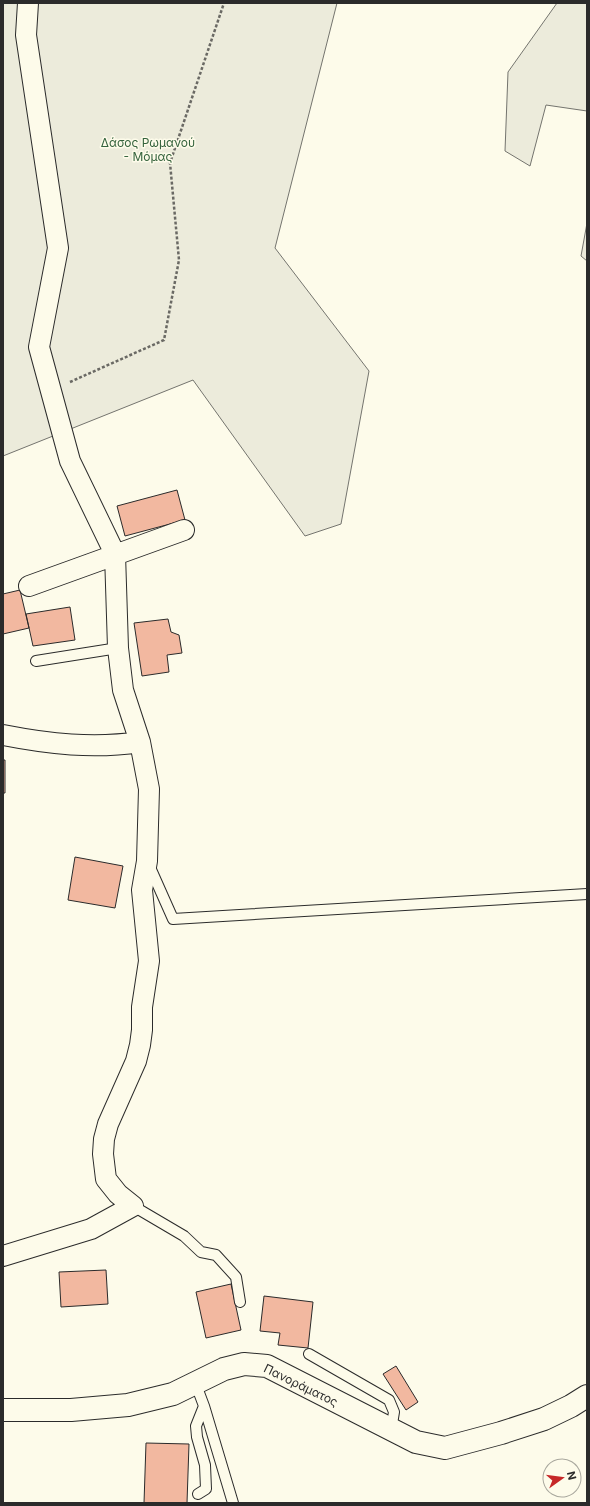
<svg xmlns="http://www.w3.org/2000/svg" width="590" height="1506" font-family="Inter,sans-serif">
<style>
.green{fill:#ecebdb;stroke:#74746e}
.building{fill:#f2b8a0;stroke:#2b2b2b}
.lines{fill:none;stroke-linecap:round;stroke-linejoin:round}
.lane-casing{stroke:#2b2b2b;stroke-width:12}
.street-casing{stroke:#2b2b2b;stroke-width:22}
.secondary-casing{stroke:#2b2b2b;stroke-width:24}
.path{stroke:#6a6964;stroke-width:2.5;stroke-dasharray:3 2;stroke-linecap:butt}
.lane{stroke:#fdfbea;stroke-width:10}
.street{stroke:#fdfbea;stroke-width:20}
.secondary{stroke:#fdfbea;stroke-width:22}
.labels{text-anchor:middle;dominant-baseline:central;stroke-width:3;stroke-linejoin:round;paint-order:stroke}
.park-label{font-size:12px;fill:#34623c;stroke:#fdfbea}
.street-label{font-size:12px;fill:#2b2b2b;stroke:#fdfbea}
</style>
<rect width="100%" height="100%" fill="#fdfbea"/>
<path class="green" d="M3 3H337L275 248 369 371 341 524 305 536 193 380 3 456Z
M557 3H587V111L546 105 530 166 505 151 508 72Z
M587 223V261L581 256Z"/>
<path class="building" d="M177 490 185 520 125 536 117 506Z
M20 590 29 628 3 634V594Z
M70 607 75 640 33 646 26 614Z
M168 619 171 632 179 635 182 653 167 655 169 672 142 676 134 623Z
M3 760H5V793H3Z
M75 857 123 866 115 908 68 900Z
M106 1270 108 1304 61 1307 59 1272Z
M231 1284 241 1330 206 1338 196 1292Z
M264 1296 313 1302 308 1348 278 1345 280 1333 260 1331Z
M396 1366 418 1402 406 1410 383 1374Z
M146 1443 189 1444 187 1503H144Z"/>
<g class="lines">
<defs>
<path id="lane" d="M36 661 118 648
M149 865 173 919 587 894
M133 1206 184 1236 201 1252 216 1255 236 1277 240 1302
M309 1354 389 1400 394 1412 391 1430
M195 1382 204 1406 233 1503
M198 1494 206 1489 205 1465 197 1437 196 1426 204 1406"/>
<path id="street" d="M29 586 184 530
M3 735C49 744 93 749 140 742L123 690 118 648 115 554 70 461 39 347 58 248 26 35 28 3
M3 1256 91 1229 133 1206 118 1194 106 1179 103 1154 104 1139 108 1124 136 1061 140 1045 142 1030V1007L149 961 142 890 147 861 149 789 140 742"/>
<path id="secondary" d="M3 1410H71L128 1405 173 1394 224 1369 244 1364 267 1366 416 1442 445 1448 501 1433 544 1419 571 1406 587 1396"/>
</defs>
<use href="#lane" class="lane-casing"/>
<use href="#street" class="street-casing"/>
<use href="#secondary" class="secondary-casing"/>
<path class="path" d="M70 382 164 340 179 260 170 163 224 3"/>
<use href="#lane" class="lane"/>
<use href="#street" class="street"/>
<use href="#secondary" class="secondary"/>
</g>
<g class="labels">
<g class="park-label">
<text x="148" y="142">Δάσος Ρωμανού<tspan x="148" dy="14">- Μόμας</tspan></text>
</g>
<g class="street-label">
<text transform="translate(301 1385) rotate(26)">Πανοράματος</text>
</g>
</g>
<rect width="590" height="1506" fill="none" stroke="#2b2b2b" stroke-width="8"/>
<g transform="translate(562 1478) rotate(76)"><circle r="19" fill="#fdfbea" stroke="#a9a89e"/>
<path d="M0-3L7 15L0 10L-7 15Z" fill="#c62828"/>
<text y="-6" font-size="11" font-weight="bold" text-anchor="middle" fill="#2b2b2b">N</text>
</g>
</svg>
